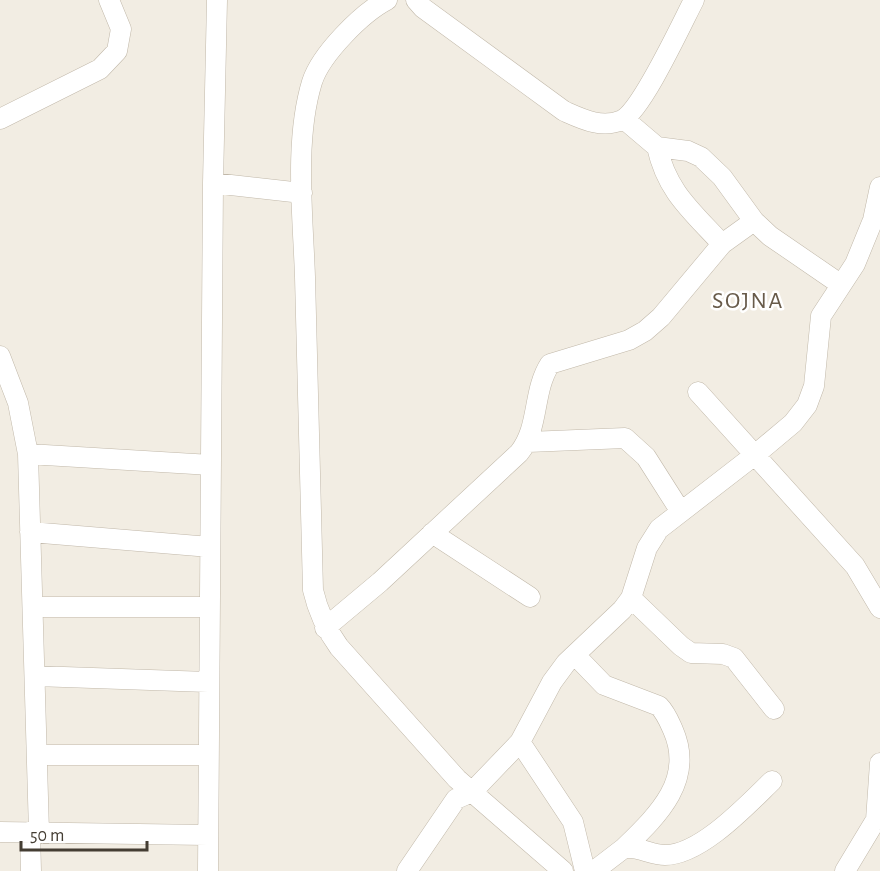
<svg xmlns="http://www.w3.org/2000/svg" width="880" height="871" font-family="'Alegreya Sans',sans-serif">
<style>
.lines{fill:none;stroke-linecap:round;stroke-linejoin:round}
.minor-casing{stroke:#c1b8a9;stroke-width:21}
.minor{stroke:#fff;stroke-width:20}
.labels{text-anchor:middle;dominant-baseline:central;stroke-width:5;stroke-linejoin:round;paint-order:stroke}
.quarter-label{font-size:24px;letter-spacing:1.5px;fill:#685b4a;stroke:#fff}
</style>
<rect width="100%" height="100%" fill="#f2ede3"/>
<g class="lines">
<defs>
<path id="minor" d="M387 0C362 13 321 54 312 82 294 141 303 216 305 277 308 381 311 485 313 590 318 612 326 629 339 647L457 779 563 871
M416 0 423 8 564 111C582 119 602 129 622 120 642 110 682 23 694 0
M0 119 100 69 117 51 121 29 109 0
M624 119 657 147 688 151 701 157 722 177 754 221 770 236 840 284
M657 147C667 192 692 211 722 244
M213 183 302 193
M0 356 18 403 28 454 39 832
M698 392 855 566 880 608
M528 442 625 438 646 457 681 512
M28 454 211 465
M30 532 210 547
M432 533 530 597
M631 598 681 646 691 653 723 654 734 658 774 709
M33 607H209
M325 628 380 582 519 453C540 427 532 392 550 364L629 340 645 331 661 317 722 244 754 221
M575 655 604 685 659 706C666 713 669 721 673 730 695 780 658 815 624 848
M35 676 208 682
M520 742 573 822 585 871
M37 755H207
M876 820 880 763
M0 832 207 835
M30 832 31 871
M208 871 213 183 217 0
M407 871 456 799 472 792 520 742 552 682 566 663 622 610 631 598 647 548 659 529 756 454 793 423 807 405 814 386 821 316 855 264 873 220 880 187
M594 871 624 848C638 846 651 855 665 855 701 855 748 804 772 781
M845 871 880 813"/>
</defs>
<use href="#minor" class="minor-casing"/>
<use href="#minor" class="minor"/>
</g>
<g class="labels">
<g class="quarter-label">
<text x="748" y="301">SOJNA</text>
</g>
</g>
<path d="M21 841v9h126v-9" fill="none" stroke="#443d33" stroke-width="3"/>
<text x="30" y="841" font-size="18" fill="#443d33" stroke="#ffffff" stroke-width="4.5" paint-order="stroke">50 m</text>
</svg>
